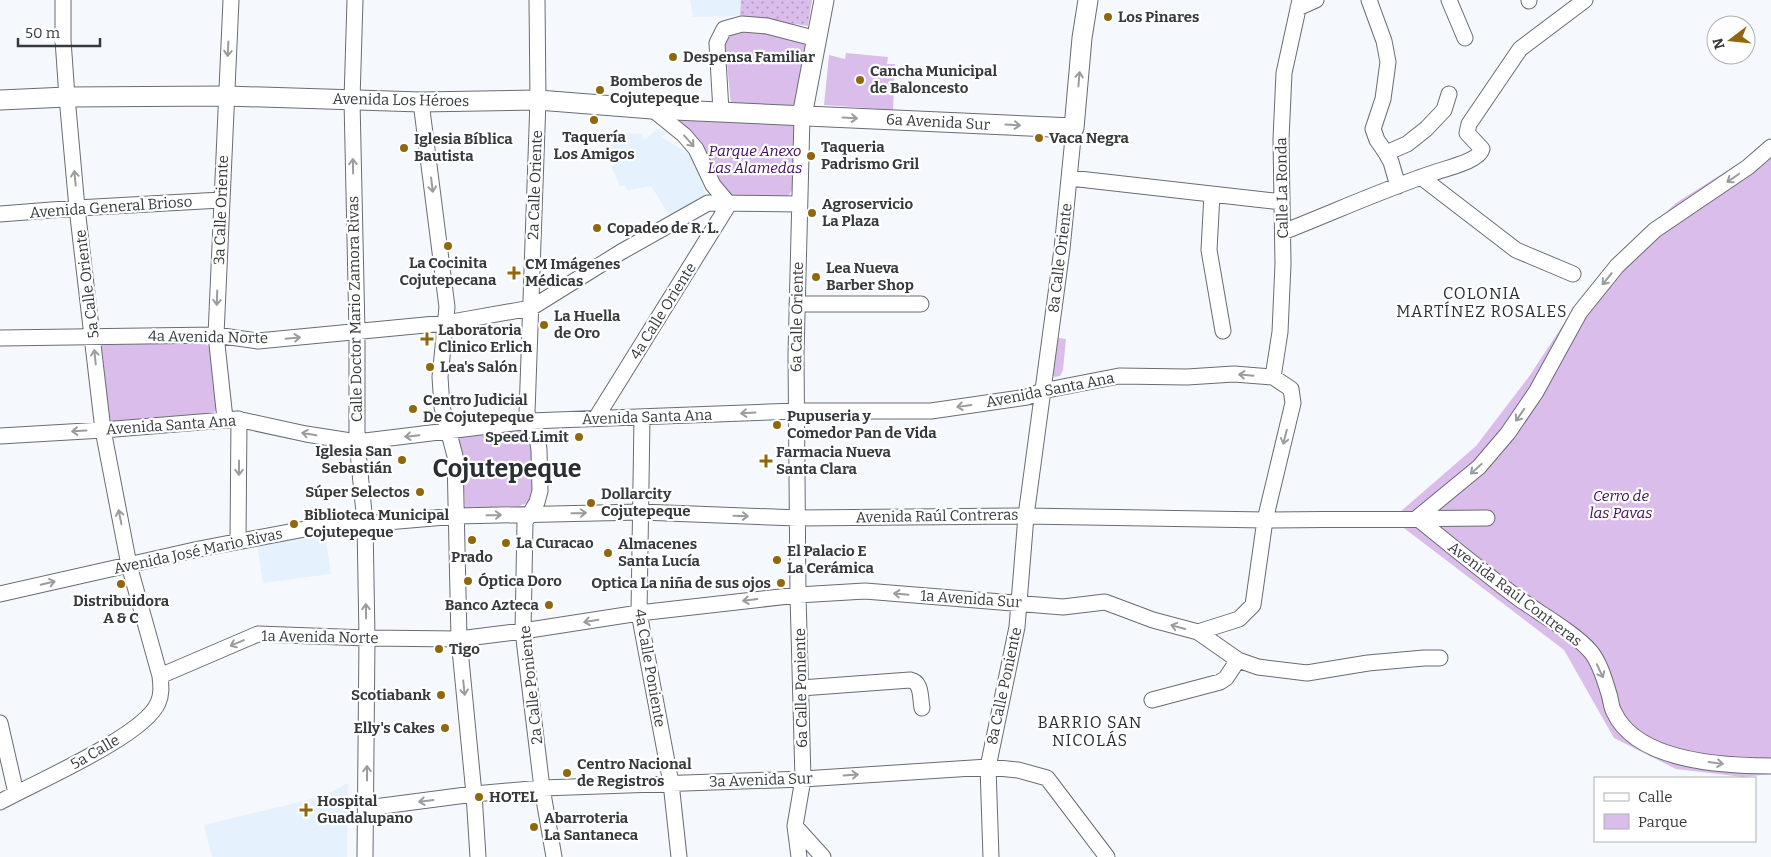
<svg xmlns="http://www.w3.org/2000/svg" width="1771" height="857" font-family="Bitter,serif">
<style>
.built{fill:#e5f1fc}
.park{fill:#dbbdec}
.garden{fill:url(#garden-dots)}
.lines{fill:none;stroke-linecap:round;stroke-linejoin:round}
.minor-casing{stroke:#686d72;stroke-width:17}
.major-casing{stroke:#686d72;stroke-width:21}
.minor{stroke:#fff;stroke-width:15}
.major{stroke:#fff;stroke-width:19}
.oneway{stroke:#9b9c9e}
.poi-dot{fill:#8f680e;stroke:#fff;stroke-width:2}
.labels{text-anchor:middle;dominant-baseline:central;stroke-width:4.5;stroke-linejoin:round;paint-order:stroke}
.poi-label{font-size:15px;font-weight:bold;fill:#373a3c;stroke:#fff;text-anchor:start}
.street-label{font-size:15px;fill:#373a3c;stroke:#fff}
.park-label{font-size:15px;font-style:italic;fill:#410a56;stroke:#fff}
.neighbourhood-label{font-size:16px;letter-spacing:1px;fill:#292e32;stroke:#fff}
.town-label{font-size:25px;font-weight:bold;fill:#292e32;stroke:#fff}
</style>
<defs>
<pattern id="garden-dots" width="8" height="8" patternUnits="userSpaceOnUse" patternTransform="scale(1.25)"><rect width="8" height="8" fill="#dbbdec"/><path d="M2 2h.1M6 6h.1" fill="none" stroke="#b29bc0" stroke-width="1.8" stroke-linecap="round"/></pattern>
</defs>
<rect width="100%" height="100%" fill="#f5f9fe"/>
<path class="built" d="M690 0H741L740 16 693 17Z
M657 129 667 132 662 137 695 158 706 195 669 215 651 186 628 190 625 185 620 186 612 168 615 164 606 151 612 149 608 137 614 136 615 132 642 134 641 138 646 139Z
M325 534 331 574 263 583 257 544Z
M348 783 347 857H212L204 825 324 796Z"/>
<path class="park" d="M750 31 784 36 805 45 804 77 801 101 785 108 731 105 725 43 727 35 735 32Z
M846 53 888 57 887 64H895L893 110 824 105 829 55 845 59Z
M676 117 791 120 795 126 794 187 783 205H748L723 189 699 147Z
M1771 139V774L1743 777 1676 769 1614 738 1564 650 1392 519 1476 446 1528 378 1567 319 1605 268 1676 203 1741 162Z
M1053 337 1066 339 1063 370 1060 376 1055 377 1051 375Z
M198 339 210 347 218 406 214 413 204 416 109 422 98 340Z
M528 428 534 447V501L519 506 465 508 463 470 457 434Z"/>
<path class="garden" d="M741 0H812L808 26 740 16Z"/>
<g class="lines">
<defs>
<path id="minor" d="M355 0 352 100 357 332V442L365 523 367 638 365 857
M537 0 538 100 527 413 537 436 539 450 540 491 537 502 525 522 523 631 542 788 554 857
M1369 0 1384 41 1388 62 1383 99 1373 129 1377 140 1386 153 1391 162 1398 186
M1449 0 1465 38
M1529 0V1
M1298 8 1316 0
M421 102 447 307 440 377 442 407 455 456 459 639 474 794 478 857
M652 109 684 135 696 149 713 185 729 204
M721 111 717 43 724 29 742 24 767 26 817 39
M1771 147 1748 167 1655 230 1617 266 1580 312 1536 392 1508 433 1479 467 1417 518C1450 545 1483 572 1518 598 1539 613 1575 633 1591 652 1600 663 1605 681 1609 694 1611 700 1611 707 1614 712 1637 762 1724 766 1771 766
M1386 153 1407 144 1426 129 1444 110 1449 94
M1421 177 1516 250 1573 274
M1070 178 1282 202
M1212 194 1209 250 1223 331
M0 214 77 208 221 200
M1283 232C1334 212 1384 189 1436 172 1447 168 1479 161 1482 149L1467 133 1469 124 1520 49 1585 0
M797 304H921
M0 338 216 335 258 341 446 323 531 308 621 252 708 203 799 204
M1273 377 1280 332 1283 264 1281 139 1284 73 1300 0
M596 418 729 204
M642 418 639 613 671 783 679 857
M225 419 216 335 231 0
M0 436 103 430 237 419 306 434 357 442 530 421 797 411H931L1027 397 1042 391 1119 376 1187 377 1234 374 1273 377 1291 389 1293 403 1265 520 1253 605 1239 619 1198 632 1153 620 1105 602 1063 607 865 591 798 595 639 613 523 631 459 639 367 638 258 634 160 676
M238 541 239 419
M0 594 199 549 305 529 457 516 641 512 798 518 1026 516 1265 520 1487 518
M1198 632 1238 660 1258 667 1307 673 1368 663 1424 658H1440
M801 688 910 680C922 682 920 697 922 708
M1152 700 1220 682 1226 678 1238 660
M0 723 16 793
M0 802C34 783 144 736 158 703 162 694 161 686 160 676L129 565 103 430 77 208 67 97 63 40V0
M367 808 474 794 542 788 803 779 988 767 1018 770 1047 778 1107 857
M795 826 823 857
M799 857 795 826 803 779 798 595 796 354 802 116
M991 857 988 767 1017 627 1026 516 1062 249 1074 128"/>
<path id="major" d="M0 100 67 97 226 96 421 102 538 100 652 109 1074 128 1082 38 1088 0
M802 116 824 0"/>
</defs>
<use href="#minor" class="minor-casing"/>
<use href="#major" class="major-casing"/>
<use href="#minor" class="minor"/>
<use href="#major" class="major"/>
</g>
<defs><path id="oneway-shaft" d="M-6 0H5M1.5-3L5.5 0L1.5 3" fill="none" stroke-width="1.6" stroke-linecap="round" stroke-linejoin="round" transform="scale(1.25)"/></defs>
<g class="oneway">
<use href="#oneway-shaft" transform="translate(228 49) rotate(93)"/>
<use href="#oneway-shaft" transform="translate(1079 79) rotate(-85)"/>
<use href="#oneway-shaft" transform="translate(850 118) rotate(3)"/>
<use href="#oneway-shaft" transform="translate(1013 125) rotate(3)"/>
<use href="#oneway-shaft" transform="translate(689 141) rotate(49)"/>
<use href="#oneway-shaft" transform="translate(353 166) rotate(-91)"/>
<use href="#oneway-shaft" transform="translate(75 178) rotate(-95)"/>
<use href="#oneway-shaft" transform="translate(1733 178) rotate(145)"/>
<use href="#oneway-shaft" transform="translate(432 185) rotate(83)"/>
<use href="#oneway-shaft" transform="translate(1607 279) rotate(129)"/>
<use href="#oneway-shaft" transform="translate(217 298) rotate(92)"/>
<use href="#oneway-shaft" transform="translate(293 338) rotate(-5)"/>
<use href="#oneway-shaft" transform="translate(95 357) rotate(-96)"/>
<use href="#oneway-shaft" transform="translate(1246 375) rotate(-175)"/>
<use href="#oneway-shaft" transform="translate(964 406) rotate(172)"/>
<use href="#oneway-shaft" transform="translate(748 413) rotate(177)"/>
<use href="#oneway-shaft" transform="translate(1520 415) rotate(125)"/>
<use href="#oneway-shaft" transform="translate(79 431) rotate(177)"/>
<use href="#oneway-shaft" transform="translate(309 434) rotate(-170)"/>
<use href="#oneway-shaft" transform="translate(412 436) rotate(174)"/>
<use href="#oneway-shaft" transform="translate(1285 437) rotate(104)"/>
<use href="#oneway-shaft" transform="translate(239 468) rotate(90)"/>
<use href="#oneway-shaft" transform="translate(1476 469) rotate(138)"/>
<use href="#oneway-shaft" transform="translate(579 513) rotate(-1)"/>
<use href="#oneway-shaft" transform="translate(494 515) rotate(-1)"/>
<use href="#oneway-shaft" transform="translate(741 516) rotate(2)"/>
<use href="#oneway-shaft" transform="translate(120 517) rotate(-101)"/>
<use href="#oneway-shaft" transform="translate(48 583) rotate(-13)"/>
<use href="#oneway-shaft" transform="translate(901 594) rotate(-175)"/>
<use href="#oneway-shaft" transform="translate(750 600) rotate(173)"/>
<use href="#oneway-shaft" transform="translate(366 611) rotate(-91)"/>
<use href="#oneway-shaft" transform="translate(591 621) rotate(171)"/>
<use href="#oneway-shaft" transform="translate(1178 627) rotate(-165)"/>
<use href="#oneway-shaft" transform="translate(237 643) rotate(157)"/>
<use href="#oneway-shaft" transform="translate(1600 671) rotate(65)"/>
<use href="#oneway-shaft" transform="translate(464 688) rotate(84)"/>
<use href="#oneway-shaft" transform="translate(1716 763) rotate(8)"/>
<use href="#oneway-shaft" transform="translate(367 773) rotate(-90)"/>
<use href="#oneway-shaft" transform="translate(851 775) rotate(-4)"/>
<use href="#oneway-shaft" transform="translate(426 801) rotate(173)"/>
</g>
<g class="poi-dot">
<circle cx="1108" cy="17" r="5"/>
<circle cx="673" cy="57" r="5"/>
<circle cx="860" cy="80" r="5"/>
<circle cx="600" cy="90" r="5"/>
<circle cx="594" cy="120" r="5"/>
<circle cx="1039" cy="138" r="5"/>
<circle cx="404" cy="148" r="5"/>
<circle cx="811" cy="156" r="5"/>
<circle cx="812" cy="213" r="5"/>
<circle cx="597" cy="228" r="5"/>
<circle cx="448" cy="246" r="5"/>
<path d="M511.5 265.5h5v5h5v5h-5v5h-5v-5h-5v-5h5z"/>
<circle cx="816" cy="277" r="5"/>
<circle cx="544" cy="325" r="5"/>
<path d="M424.5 331.5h5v5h5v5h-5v5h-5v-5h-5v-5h5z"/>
<circle cx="430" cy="367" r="5"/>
<circle cx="413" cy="409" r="5"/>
<circle cx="777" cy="425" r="5"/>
<circle cx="579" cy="437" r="5"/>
<circle cx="402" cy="460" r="5"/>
<path d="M763.5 453.5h5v5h5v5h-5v5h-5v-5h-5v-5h5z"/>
<circle cx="420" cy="492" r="5"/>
<circle cx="591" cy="503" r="5"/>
<circle cx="294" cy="524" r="5"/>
<circle cx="472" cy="540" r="5"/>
<circle cx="506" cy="543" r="5"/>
<circle cx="608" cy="553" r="5"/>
<circle cx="777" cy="560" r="5"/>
<circle cx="468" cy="581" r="5"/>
<circle cx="781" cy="583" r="5"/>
<circle cx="121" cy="584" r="5"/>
<circle cx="549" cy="605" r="5"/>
<circle cx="439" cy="649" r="5"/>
<circle cx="441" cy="695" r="5"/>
<circle cx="445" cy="728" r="5"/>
<circle cx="567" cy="773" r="5"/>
<circle cx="479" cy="797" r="5"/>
<path d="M303.5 802.5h5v5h5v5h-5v5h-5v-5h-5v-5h5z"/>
<circle cx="534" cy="827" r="5"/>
</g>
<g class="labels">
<g class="poi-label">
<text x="1118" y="17">Los Pinares</text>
<text x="683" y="57">Despensa Familiar</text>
<text x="870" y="71">Cancha Municipal<tspan x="870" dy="17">de Baloncesto</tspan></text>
<text x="610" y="81">Bomberos de<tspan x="610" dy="17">Cojutepeque</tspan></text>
<text x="594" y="137" text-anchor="middle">Taquería<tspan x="594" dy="17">Los Amigos</tspan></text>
<text x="1049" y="138">Vaca Negra</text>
<text x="414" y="139">Iglesia Bíblica<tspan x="414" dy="17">Bautista</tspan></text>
<text x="821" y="147">Taqueria<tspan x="821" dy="17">Padrismo Gril</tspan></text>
<text x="822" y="204">Agroservicio<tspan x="822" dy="17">La Plaza</tspan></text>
<text x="607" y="228">Copadeo de R. L.</text>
<text x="448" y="263" text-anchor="middle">La Cocinita<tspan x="448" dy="17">Cojutepecana</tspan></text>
<text x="525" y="264">CM Imágenes<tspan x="525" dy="17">Médicas</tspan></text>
<text x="826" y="268">Lea Nueva<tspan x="826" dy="17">Barber Shop</tspan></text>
<text x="554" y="316">La Huella<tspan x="554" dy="17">de Oro</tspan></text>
<text x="438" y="330">Laboratoria<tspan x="438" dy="17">Clinico Erlich</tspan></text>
<text x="440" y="367">Lea's Salón</text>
<text x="423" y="400">Centro Judicial<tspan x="423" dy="17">De Cojutepeque</tspan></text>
<text x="787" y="416">Pupuseria y<tspan x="787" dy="17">Comedor Pan de Vida</tspan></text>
<text x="569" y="437" text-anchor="end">Speed Limit</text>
<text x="392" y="451" text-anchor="end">Iglesia San<tspan x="392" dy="17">Sebastián</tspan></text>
<text x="776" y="452">Farmacia Nueva<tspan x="776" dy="17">Santa Clara</tspan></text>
<text x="410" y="492" text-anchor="end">Súper Selectos</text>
<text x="601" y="494">Dollarcity<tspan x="601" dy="17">Cojutepeque</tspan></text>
<text x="304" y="515">Biblioteca Municipal<tspan x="304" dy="17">Cojutepeque</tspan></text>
<text x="516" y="543">La Curacao</text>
<text x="618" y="544">Almacenes<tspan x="618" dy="17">Santa Lucía</tspan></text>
<text x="787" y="551">El Palacio E<tspan x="787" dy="17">La Cerámica</tspan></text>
<text x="472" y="557" text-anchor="middle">Prado</text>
<text x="478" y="581">Óptica Doro</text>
<text x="771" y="583" text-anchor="end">Optica La niña de sus ojos</text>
<text x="121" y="601" text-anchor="middle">Distribuidora<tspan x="121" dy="17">A &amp; C</tspan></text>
<text x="539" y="605" text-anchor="end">Banco Azteca</text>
<text x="449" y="649">Tigo</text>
<text x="431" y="695" text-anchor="end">Scotiabank</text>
<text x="435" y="728" text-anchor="end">Elly's Cakes</text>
<text x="577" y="764">Centro Nacional<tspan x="577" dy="17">de Registros</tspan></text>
<text x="489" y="797">HOTEL</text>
<text x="317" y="801">Hospital<tspan x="317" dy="17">Guadalupano</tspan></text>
<text x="544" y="818">Abarroteria<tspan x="544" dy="17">La Santaneca</tspan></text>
</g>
<g class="street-label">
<text transform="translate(401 100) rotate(1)">Avenida Los Héroes</text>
<text transform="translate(938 122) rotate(3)">6a Avenida Sur</text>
<text transform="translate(535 185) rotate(-88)">2a Calle Oriente</text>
<text transform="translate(1282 188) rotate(-91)">Calle La Ronda</text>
<text transform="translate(111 207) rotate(-4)">Avenida General Brioso</text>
<text transform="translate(221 210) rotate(-88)">3a Calle Oriente</text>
<text transform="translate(1060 258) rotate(-83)">8a Calle Oriente</text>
<text transform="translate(87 284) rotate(-97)">5a Calle Oriente</text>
<text transform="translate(355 309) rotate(-91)">Calle Doctor Mario Zamora Rivas</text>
<text transform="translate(663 311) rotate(-58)">4a Calle Oriente</text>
<text transform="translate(797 317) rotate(-89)">6a Calle Oriente</text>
<text transform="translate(208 337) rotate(1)">4a Avenida Norte</text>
<text transform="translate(1050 390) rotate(-11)">Avenida Santa Ana</text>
<text transform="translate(647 417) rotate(-2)">Avenida Santa Ana</text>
<text transform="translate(171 425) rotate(-4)">Avenida Santa Ana</text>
<text transform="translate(937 516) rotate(-1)">Avenida Raúl Contreras</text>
<text transform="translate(198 551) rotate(-12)">Avenida José Mario Rivas</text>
<text transform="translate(1515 594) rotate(37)">Avenida Raúl Contreras</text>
<text transform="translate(971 599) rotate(4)">1a Avenida Sur</text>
<text transform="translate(320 637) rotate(1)">1a Avenida Norte</text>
<text transform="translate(650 668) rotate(80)">4a Calle Poniente</text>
<text transform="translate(531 685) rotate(-96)">2a Calle Poniente</text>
<text transform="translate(1004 686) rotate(-78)">8a Calle Poniente</text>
<text transform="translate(801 688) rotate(-91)">6a Calle Poniente</text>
<text transform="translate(95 752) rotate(-30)">5a Calle</text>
<text transform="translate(761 780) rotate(-2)">3a Avenida Sur</text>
</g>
<g class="park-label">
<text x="755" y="151">Parque Anexo<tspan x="755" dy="17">Las Alamedas</tspan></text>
<text x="1621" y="496">Cerro de<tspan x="1621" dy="17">las Pavas</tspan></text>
</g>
<g class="neighbourhood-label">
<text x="1482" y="293">COLONIA<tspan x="1482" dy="18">MARTÍNEZ ROSALES</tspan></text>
<text x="1090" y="722">BARRIO SAN<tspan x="1090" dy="18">NICOLÁS</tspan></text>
</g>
<g class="town-label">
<text x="507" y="469">Cojutepeque</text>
</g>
</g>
<rect x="1594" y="777" width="162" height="65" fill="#ffffff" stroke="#afb0b1"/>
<rect x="1604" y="793" width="25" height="8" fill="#ffffff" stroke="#afb0b1"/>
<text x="1638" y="802" font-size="15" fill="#373a3c">Calle</text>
<rect x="1604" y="814" width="25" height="15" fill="#dbbdec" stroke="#afb0b1"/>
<text x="1638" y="827" font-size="15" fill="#373a3c">Parque</text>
<g transform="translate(1731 40) rotate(254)"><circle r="24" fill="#ffffff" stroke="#afb0b1"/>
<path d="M0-4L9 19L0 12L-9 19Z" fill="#8f680e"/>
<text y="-8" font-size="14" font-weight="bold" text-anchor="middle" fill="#373a3c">N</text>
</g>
<path d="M18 38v8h82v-8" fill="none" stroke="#373a3c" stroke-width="2.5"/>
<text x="25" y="38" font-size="15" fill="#373a3c" stroke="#ffffff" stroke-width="4" paint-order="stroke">50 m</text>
</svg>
